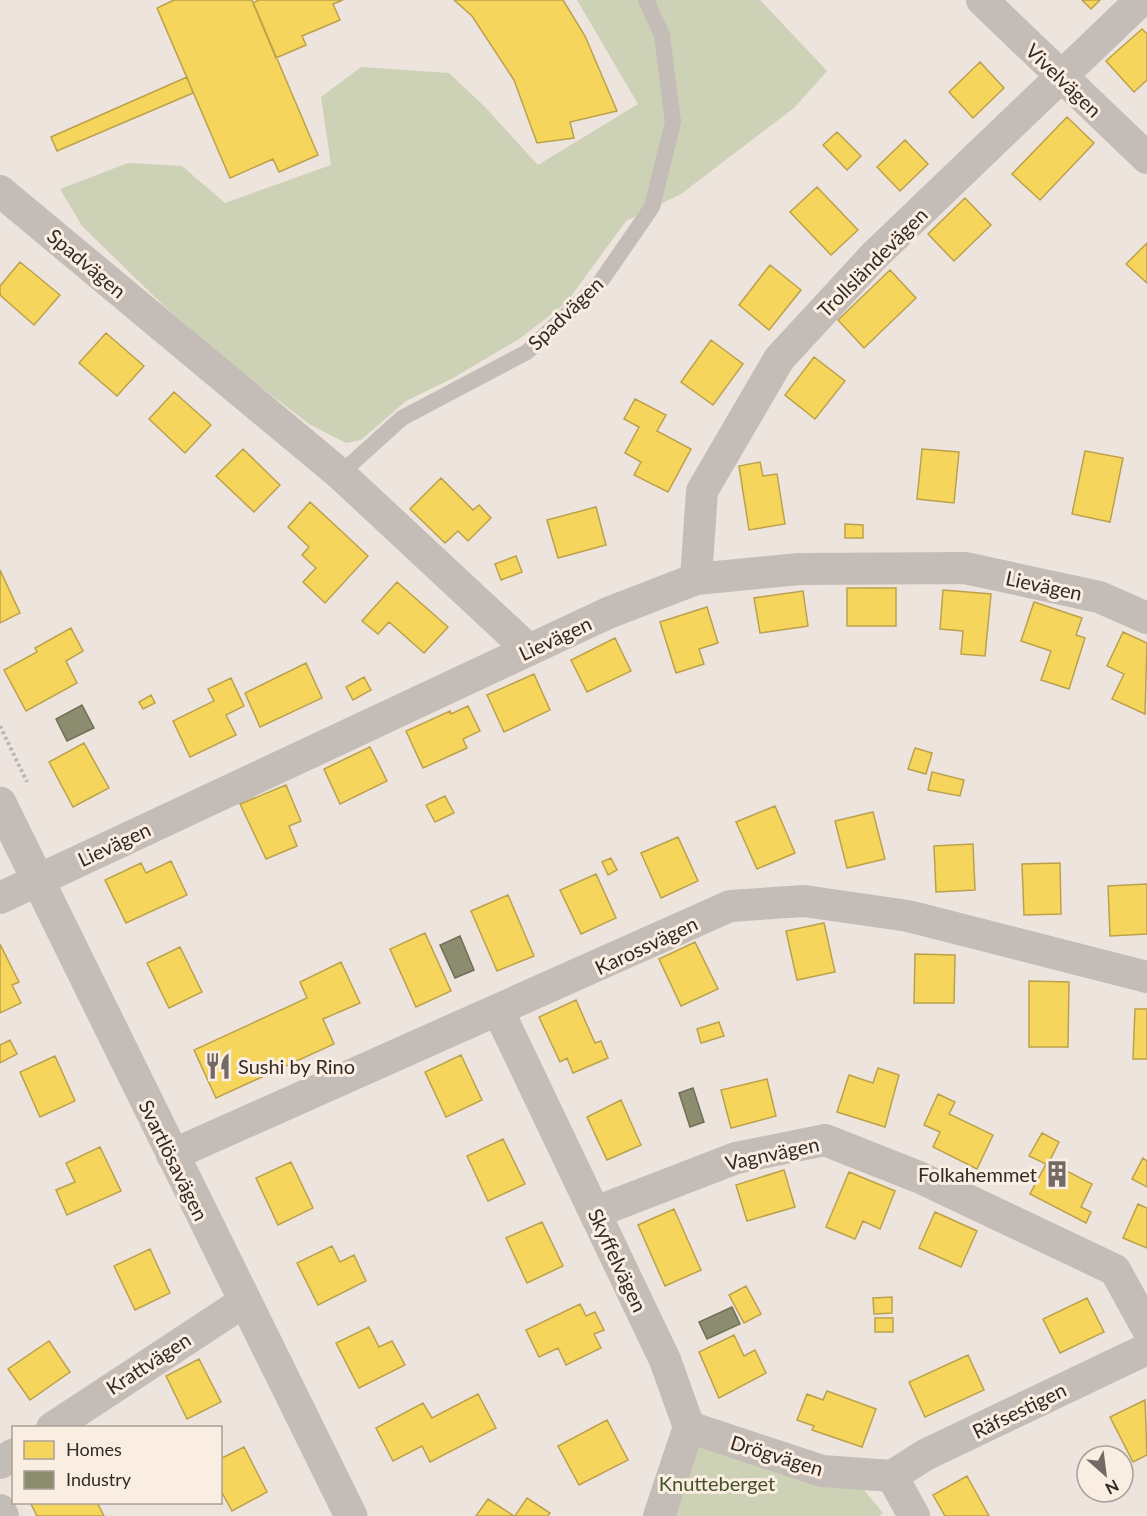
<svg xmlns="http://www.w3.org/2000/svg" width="1147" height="1516" font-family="Lato,sans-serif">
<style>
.green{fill:#cdd1b6}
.homes{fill:#f6d55c;stroke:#bca14c;stroke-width:1.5}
.industry{fill:#8c8c6e;stroke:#726e58;stroke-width:1.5}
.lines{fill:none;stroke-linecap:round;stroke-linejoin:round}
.path{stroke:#bdb5af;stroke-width:4;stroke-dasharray:3 3;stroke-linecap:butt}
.service{stroke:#c4bcb6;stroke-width:16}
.minor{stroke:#c4bcb6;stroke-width:32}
.tertiary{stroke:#c4bcb6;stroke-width:33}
.labels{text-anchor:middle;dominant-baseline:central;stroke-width:6;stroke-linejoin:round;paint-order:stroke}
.street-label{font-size:20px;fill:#342925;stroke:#faeee3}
.poi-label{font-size:20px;fill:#342925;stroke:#faeee3;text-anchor:start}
.park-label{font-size:20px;fill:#455328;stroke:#faeee3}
</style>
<rect width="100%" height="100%" fill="#ece4dd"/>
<path class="green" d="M577 0H760L827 71 794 108 681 194 626 221 566 303 519 339 453 378 406 401 361 440 346 443 309 424 232 365 164 306 82 226 60 189 128 163 182 166 225 203 331 165 321 97 361 67 449 73 485 107 538 165 638 104Z
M707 1442 740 1455 864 1490 883 1513 879 1516H674L690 1455Z"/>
<path class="homes" d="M174 0H252L318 155 279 172 273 159 230 178 157 8Z
M259 0H343L333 4 340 20 302 36 306 45 276 58 253 3Z
M454 0H563L585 36 617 111 570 122 574 138 537 143 514 80 472 16Z
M1082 0H1100L1091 9Z
M1142 29 1147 34V80L1134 92 1106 61Z
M980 62 1004 88 973 118 949 92Z
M187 77 193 93 57 151 51 137Z
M1067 117 1094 143 1040 200 1012 174Z
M837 132 861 156 847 170 823 145Z
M905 140 928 164 900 191 877 167Z
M817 187 858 230 831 255 790 212Z
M965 198 991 225 954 261 928 234Z
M1147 243V283L1126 264Z
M20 262 60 295 34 325 0 295V286Z
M770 265 801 290 769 330 739 305Z
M890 270 916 298 864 348 838 320Z
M106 333 144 366 117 396 79 363Z
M711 340 743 364 713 405 681 382Z
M814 357 845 381 815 419 785 395Z
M174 392 211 425 185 453 149 419Z
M635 399 666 415 657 431 691 449 668 492 634 475 641 462 625 453 639 427 624 419Z
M243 449 280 485 254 512 216 476Z
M922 449 959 452 954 503 917 499Z
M1085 451 1123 458 1110 522 1072 514Z
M760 462 763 476 777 474 785 524 749 530 739 466Z
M441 478 473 510 479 505 491 518 468 541 458 531 445 543 410 509Z
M310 502 368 556 325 603 303 582 316 568 302 555 309 547 288 527Z
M596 507 606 545 558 558 547 520Z
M845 524 863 525V538H845Z
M516 556 522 572 501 580 495 564Z
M0 570 20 613 0 623Z
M397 582 448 627 424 653 389 622 378 634 362 621Z
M847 588H896V626H847Z
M943 590 991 594 985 656 961 654 963 631 940 629Z
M803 591 808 626 760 633 754 598Z
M1034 602 1082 618 1076 635 1085 638 1069 689 1041 680 1051 651 1021 641Z
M707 607 718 643 699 649 704 664 676 673 660 622Z
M71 628 83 651 66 661 77 683 26 711 4 670 37 652 35 648Z
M1123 632 1147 643 1145 714 1112 699 1124 674 1107 666Z
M615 638 631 671 587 692 571 660Z
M306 663 322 698 260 727 245 693Z
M534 674 550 710 504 732 487 695Z
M364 677 371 690 353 700 346 687Z
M231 678 244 706 226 715 236 735 190 757 173 721 214 701 208 689Z
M151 695 155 703 143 709 139 702Z
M468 706 480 731 463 739 467 748 423 768 406 731 450 711 451 714Z
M84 743 109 788 73 807 49 762Z
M370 747 387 781 340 804 324 769Z
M915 748 932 753 926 774 908 769Z
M932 772 964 780 960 796 928 790Z
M286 785 301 821 289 826 297 846 266 859 240 804Z
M445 796 454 813 435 822 426 805Z
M775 806 795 853 757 869 736 822Z
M873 812 885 859 847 868 835 821Z
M678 837 698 881 661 898 641 853Z
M973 844 975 890 936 892 934 846Z
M611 858 617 870 608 875 602 862Z
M171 861 187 895 126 923 105 880 141 863 146 873Z
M1060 863 1061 914 1024 915 1022 864Z
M596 874 616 918 581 934 560 890Z
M1147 884V934L1110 936 1108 886Z
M508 895 534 956 497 971 471 911Z
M824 923 835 972 797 980 786 931Z
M425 933 451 991 416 1007 390 949Z
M695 942 718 989 681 1006 659 959Z
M0 944 19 982 12 985 21 1003 0 1013Z
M180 947 202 992 169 1008 147 963Z
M915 954 955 955 954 1003H914Z
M341 962 360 1003 323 1019 334 1044 216 1098 194 1050 307 998 300 982Z
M1029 981 1069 982 1068 1047H1029Z
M576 1000 595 1043 601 1041 608 1058 573 1073 567 1058 560 1062 539 1017Z
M1135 1009H1147V1059H1133Z
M719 1022 724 1036 701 1043 697 1029Z
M10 1040 17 1054 0 1063V1045Z
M461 1055 482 1100 446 1117 425 1072Z
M55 1056 75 1101 40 1117 20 1072Z
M878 1068 899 1075 885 1127 837 1112 849 1075 873 1083Z
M767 1079 776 1116 731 1128 721 1090Z
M938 1094 955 1102 949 1114 993 1135 977 1169 933 1147 940 1132 924 1125Z
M621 1100 641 1145 607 1160 587 1117Z
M1042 1133 1059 1142 1049 1162 1092 1184 1081 1207 1091 1212 1086 1223 1030 1194 1046 1164 1029 1156Z
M503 1139 525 1184 488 1201 467 1156Z
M100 1147 121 1191 67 1215 56 1190 75 1182 66 1163Z
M1143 1158 1147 1161V1187L1132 1179Z
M291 1162 313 1208 278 1225 256 1178Z
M784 1170 795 1207 747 1221 736 1185Z
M849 1172 895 1191 880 1229 863 1221 855 1239 826 1227Z
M1138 1204 1147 1208V1248L1123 1238Z
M674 1209 701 1270 665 1286 638 1225Z
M935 1212 977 1231 961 1267 919 1248Z
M542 1222 563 1266 527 1283 506 1238Z
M332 1246 340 1262 354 1255 366 1281 318 1305 297 1263Z
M150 1249 170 1293 135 1310 114 1266Z
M746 1286 761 1314 744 1323 729 1295Z
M892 1297V1313L874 1314 873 1298Z
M1087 1298 1104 1332 1060 1353 1043 1319Z
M580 1304 586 1316 595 1312 604 1330 594 1334 601 1348 566 1365 558 1348 539 1357 526 1330Z
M875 1318H893V1332H875Z
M369 1327 379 1347 392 1341 405 1365 359 1388 336 1343Z
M734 1335 744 1356 755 1350 766 1373 719 1398 699 1352Z
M49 1341 70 1372 30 1400 8 1369Z
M968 1355 984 1390 925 1417 909 1382Z
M199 1359 221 1402 187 1419 166 1376Z
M827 1391 876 1409 862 1447 812 1430 814 1426 797 1420 807 1394 823 1400Z
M478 1394 496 1428 430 1462 422 1446 393 1461 376 1428 423 1403 432 1418Z
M1145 1400 1147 1455 1133 1462 1110 1417Z
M607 1420 628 1460 579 1485 558 1446Z
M244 1447 267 1492 232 1511 220 1489V1459Z
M967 1476 989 1516H945L933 1495Z
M527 1498 550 1513 548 1516H515Z
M488 1499 514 1516H476Z
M30 1502H97L104 1516H37Z"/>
<path class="industry" d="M82 705 94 728 67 741 56 719Z
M460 936 474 970 455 978 440 945Z
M693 1088 704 1122 690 1127 679 1093Z
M732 1307 740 1324 707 1339 699 1322Z"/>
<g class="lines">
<path class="path" d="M0 726 27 782"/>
<path class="service" d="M340 474 402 418 527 352 599 284 652 207 673 122 662 35 646 0"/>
<path class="minor" d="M982 0 1147 158
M0 191 340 474 529 650
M696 579 702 491 779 359 874 256 1141 0
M0 898 608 613 696 579 799 569 965 568 1099 597 1147 618
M499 1012 665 1360 689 1427 659 1516
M172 1155 730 906 804 901 908 916 1147 977
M596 1212 736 1158 825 1140 921 1178 1115 1270 1147 1328
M689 1427 822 1471 892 1476 914 1516
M52 1428 245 1301
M0 1463 14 1454
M892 1476 925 1455 1147 1349
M0 1510 3 1516"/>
<path class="tertiary" d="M0 803 351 1516"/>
</g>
<defs>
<symbol id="restaurant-bare" viewBox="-9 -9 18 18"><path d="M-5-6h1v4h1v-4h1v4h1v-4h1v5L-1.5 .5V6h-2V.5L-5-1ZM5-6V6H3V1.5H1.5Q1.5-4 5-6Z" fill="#746a65" stroke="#faeee3" stroke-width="2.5" paint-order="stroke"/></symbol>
<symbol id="building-bare" viewBox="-9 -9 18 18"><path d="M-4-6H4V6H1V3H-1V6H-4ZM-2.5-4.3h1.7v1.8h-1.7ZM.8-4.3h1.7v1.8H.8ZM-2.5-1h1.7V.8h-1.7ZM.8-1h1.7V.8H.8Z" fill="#746a65" stroke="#faeee3" stroke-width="2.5" paint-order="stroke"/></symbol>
</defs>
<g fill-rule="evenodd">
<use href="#restaurant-bare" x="199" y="1047" width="38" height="38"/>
<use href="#building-bare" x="1038" y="1155" width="38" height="38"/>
</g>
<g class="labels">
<g class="street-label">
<text transform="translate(1064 80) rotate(44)">Vivelvägen</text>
<text transform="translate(872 262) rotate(-45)">Trollsländevägen</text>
<text transform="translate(87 263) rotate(40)">Spadvägen</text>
<text transform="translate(565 313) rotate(-44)">Spadvägen</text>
<text transform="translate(1044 585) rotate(12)">Lievägen</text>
<text transform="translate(555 638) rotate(-25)">Lievägen</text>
<text transform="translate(114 844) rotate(-25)">Lievägen</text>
<text transform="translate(646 945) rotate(-25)">Karossvägen</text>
<text transform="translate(772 1153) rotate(-12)">Vagnvägen</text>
<text transform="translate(174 1160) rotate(64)">Svartlösavägen</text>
<text transform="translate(618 1260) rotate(65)">Skyffelvägen</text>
<text transform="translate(148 1363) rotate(-33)">Krattvägen</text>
<text transform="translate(1019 1410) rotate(-26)">Räfsestigen</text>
<text transform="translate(777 1455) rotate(17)">Drögvägen</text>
</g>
<g class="poi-label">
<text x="238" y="1066">Sushi by Rino</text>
<text x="1037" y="1174" text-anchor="end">Folkahemmet</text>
</g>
<g class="park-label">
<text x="717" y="1483">Knutteberget</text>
</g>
</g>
<rect x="12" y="1426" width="210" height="78" fill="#faeee3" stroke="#ab9f97" stroke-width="1.5"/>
<rect x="24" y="1441" width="30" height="18" fill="#f6d55c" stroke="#ab9f97" stroke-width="1.5"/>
<text x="66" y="1456" font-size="18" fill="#342925">Homes</text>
<rect x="24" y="1471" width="30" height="18" fill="#8c8c6e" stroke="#ab9f97" stroke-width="1.5"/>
<text x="66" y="1486" font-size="18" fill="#342925">Industry</text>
<g transform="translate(1105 1474) rotate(152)"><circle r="28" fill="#faeee3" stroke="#ab9f97" stroke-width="1.5"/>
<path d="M0-4.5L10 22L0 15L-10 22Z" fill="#746a65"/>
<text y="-9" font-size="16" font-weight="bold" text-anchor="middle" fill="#342925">N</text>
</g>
</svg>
